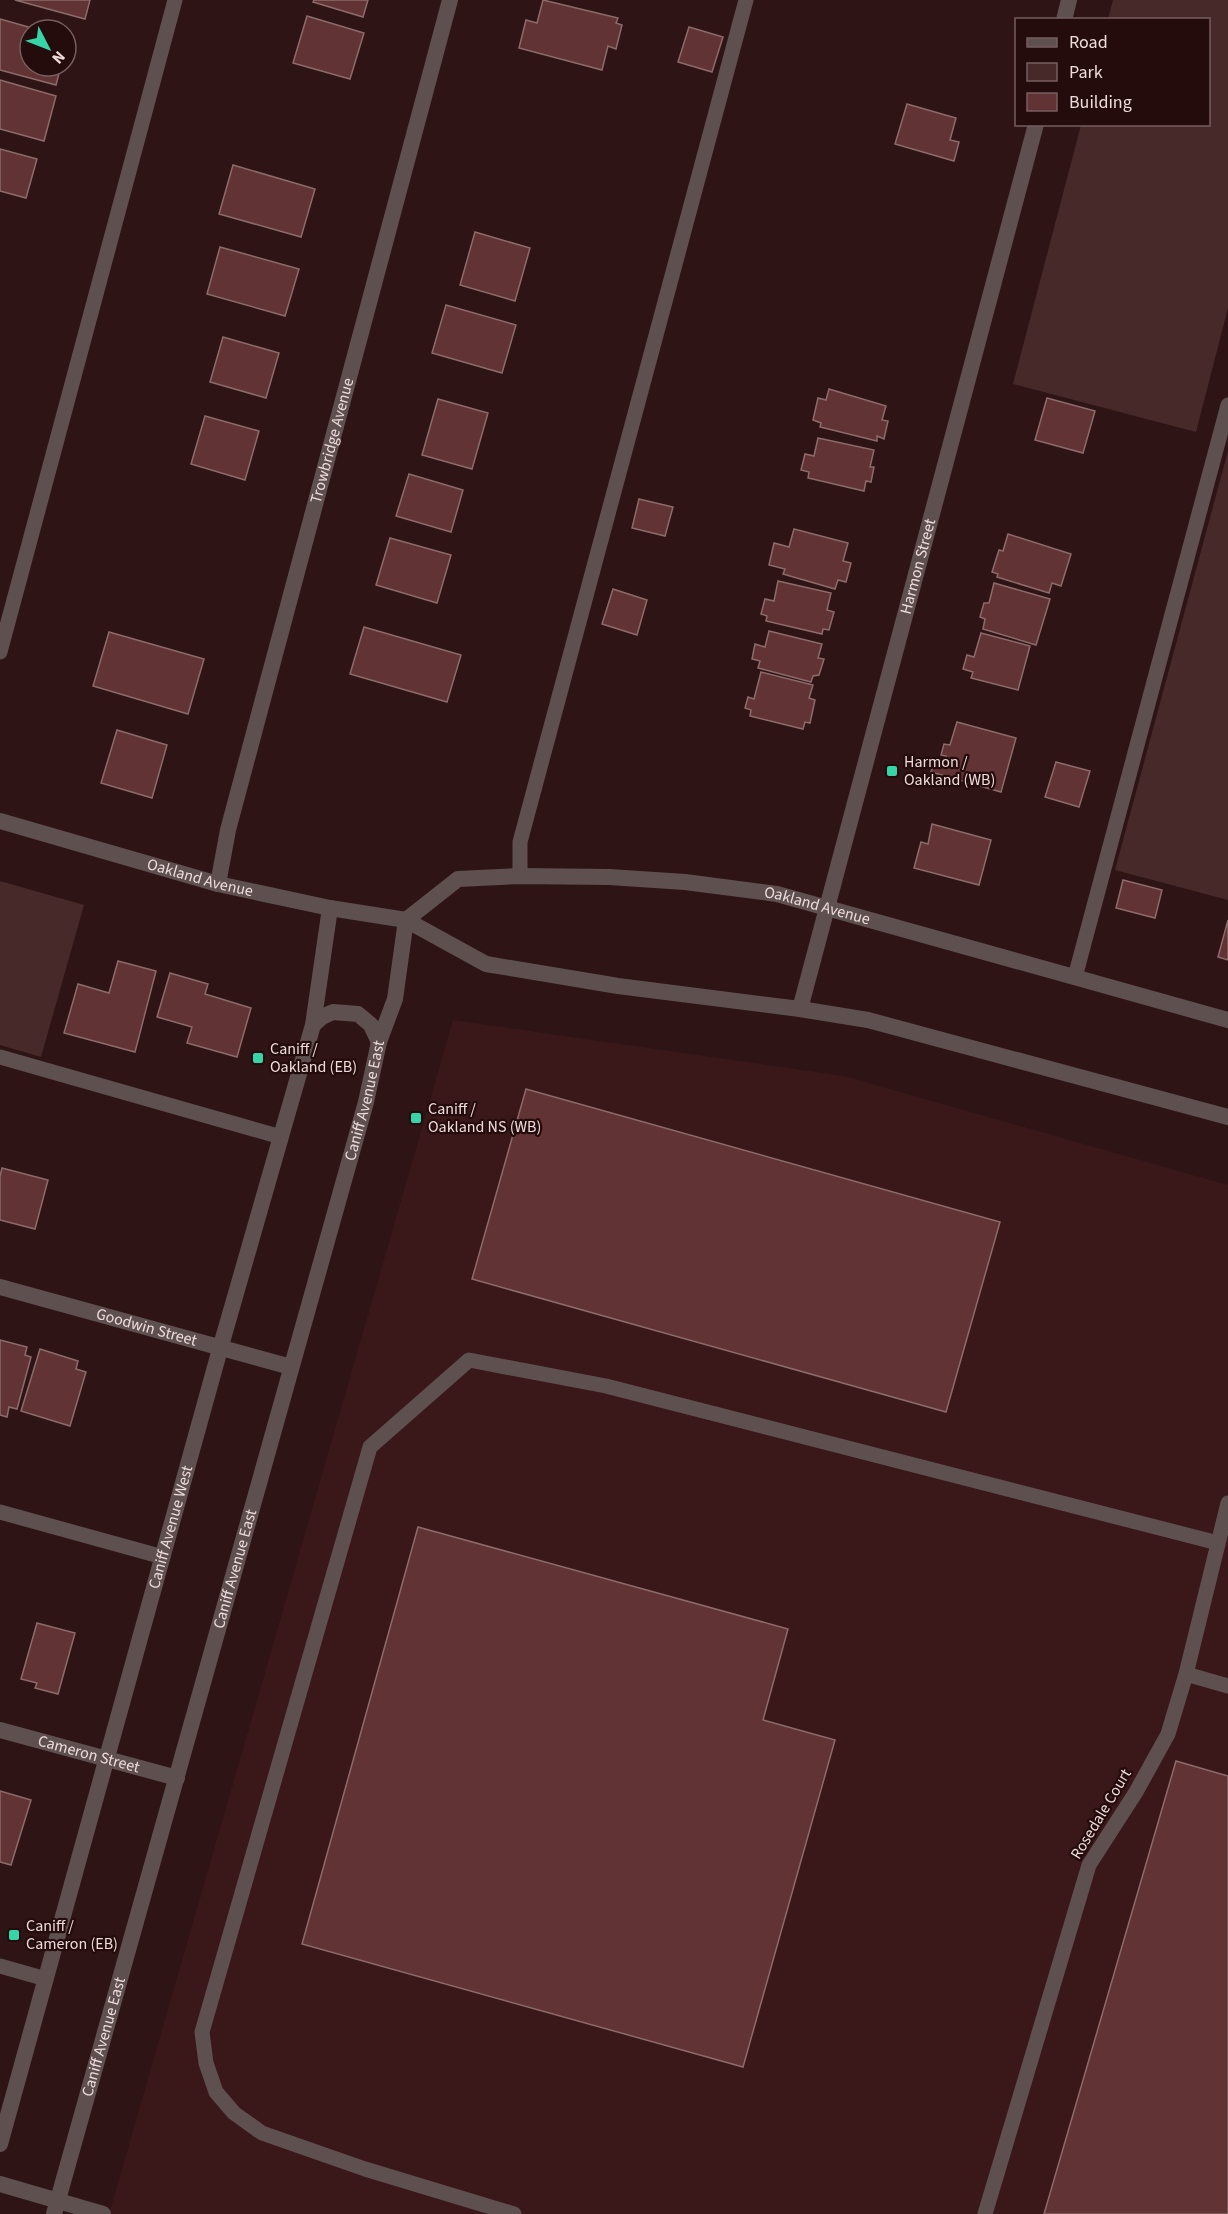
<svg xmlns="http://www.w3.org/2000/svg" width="1228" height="2214" font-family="'Source Sans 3',sans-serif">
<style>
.built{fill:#3a181a}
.green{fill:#47292a}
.building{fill:#613335;stroke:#8c6b6b;stroke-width:1.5}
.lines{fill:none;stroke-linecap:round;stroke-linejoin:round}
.service{stroke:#5f5050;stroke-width:15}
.minor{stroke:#5f5050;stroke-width:16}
.tertiary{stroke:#5f5050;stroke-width:16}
.poi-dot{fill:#36d4a7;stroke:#240b0c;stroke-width:2}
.labels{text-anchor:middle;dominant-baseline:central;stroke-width:4.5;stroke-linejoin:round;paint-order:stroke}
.street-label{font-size:16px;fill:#eedbdb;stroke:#240b0c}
.poi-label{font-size:16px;fill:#eedbdb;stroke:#240b0c;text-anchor:start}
</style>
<rect width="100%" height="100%" fill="#2e1415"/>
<path class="built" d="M453 1020 844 1076 1228 1185V2214H109Z"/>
<path class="green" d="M1113 0H1228V308L1196 432 1013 384 1081 125 1208 124V20L1108 19Z
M1228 451V900L1115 870Z
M0 881 84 905 41 1057 0 1045Z"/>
<path class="building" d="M15 0H90L85 19Z
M314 0H368L363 17 313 2Z
M543 0 618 18 616 23 622 25 616 49 608 46 602 70 519 48 526 20 537 23Z
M307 16 364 33 350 79 293 63Z
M0 19 39 30H30V66H61L56 85 0 70Z
M689 27 723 37 712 72 678 62Z
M0 80 56 96 44 141 0 129Z
M907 104 956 118 950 140 959 142 954 161 895 144Z
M0 149 37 159 26 198 0 191Z
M233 165 315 189 301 237 219 214Z
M475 232 530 248 515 301 460 285Z
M220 247 299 269 285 316 207 294Z
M446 305 516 325 502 373 432 353Z
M223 337 279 353 266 398 210 382Z
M829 389 886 406 882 420 888 421 884 439 877 436V441L820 427 821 423 813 420 818 398 826 400Z
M1047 398 1095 411 1083 453 1035 440Z
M438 399 488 413 472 469 422 455Z
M205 416 259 431 245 480 191 464Z
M818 438 874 450 870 467H874L871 482 866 481 864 491 808 478 809 472 801 470 805 454 814 456Z
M409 474 463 490 451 532 396 516Z
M639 499 673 507 665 536 632 528Z
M794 529 848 543 843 561 851 563 846 582 838 580 835 589 783 574 785 569 769 565 774 543 789 547Z
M1008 534 1071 554 1061 586 1052 583 1049 593 997 577 998 574 992 572 999 550 1003 551Z
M390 538 451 555 437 603 376 585Z
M778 581 831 593 827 610 834 612 829 630 823 629 822 634 766 621 767 616 761 614 765 599 774 601Z
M994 583 1050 599 1036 645 983 629 985 619 980 617 984 603H989Z
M613 589 647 600 637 635 602 624Z
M364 627 461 655 447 702 350 674Z
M769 631 822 644 818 658 824 659 819 675 813 676 811 682 758 668 760 661 752 659 755 644 765 647Z
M109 632 204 659 188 714 93 686Z
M981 633 1030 646 1018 690 971 678 973 672 963 669 967 655 974 657Z
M761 672 813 685 809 698 815 700 810 723 805 722 803 729 750 716 751 710 745 708 748 697 754 699Z
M957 722 1016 738 1001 792 931 772 934 761 944 763 946 756 941 755 944 744 950 745Z
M117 730 167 745 152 798 101 783Z
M1056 762 1090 771 1079 807 1045 797Z
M932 824 991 840 979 885 914 868 921 842 928 844Z
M1123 880 1162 890 1155 918 1116 908Z
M1228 920V960L1218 957Z
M118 961 156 971 135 1052 64 1033 78 984 109 993Z
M170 973 208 984 205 994 251 1008 237 1057 187 1043 192 1027 157 1017Z
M526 1089 1000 1222 946 1412 472 1279Z
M2 1168 48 1180 35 1229 0 1220V1176Z
M0 1340 27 1347 25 1355 31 1357 17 1409 9 1407 7 1417 0 1415Z
M40 1349 78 1361 76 1369 86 1372 70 1426 21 1411Z
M418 1527 788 1629 763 1720 835 1740 743 2067 302 1944Z
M37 1623 75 1633 58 1694 35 1688 37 1683 21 1679Z
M1176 1761 1228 1776V2214H1044Z
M0 1791 31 1800 11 1865 0 1862Z"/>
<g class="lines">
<path class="service" d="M0 652 175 0
M520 876V842L746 0
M1075 977 1228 405
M0 1057 281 1137
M0 1512 163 1557
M1186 1674 1228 1686
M0 1966 46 1979
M514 2214 365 2169 262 2133 234 2113 216 2092 206 2063 202 2032 370 1447 469 1360 606 1386 1218 1543
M985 2214 1089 1865 1136 1792 1168 1734 1186 1674 1228 1503"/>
<g class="minor">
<path d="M1064 20 1069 0"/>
<path id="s1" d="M218 884 228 830 450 0"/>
<path id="s2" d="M800 1009 1036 124"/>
<path id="s3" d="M0 1287 291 1367"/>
<path id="s4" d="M0 1730 177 1778"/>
<path d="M0 2184 103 2214"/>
</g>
<g class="tertiary">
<path id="s5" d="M0 821 218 884 330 908 406 920 486 964 618 986 800 1009 868 1020 1228 1117"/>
<path id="s6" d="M406 920 458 879 520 876 609 877 685 882 777 894 1228 1020"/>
<path d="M313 1025 322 1017 333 1012 358 1014 371 1025 379 1042"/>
<path id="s7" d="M0 2144 220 1349 313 1025 330 908"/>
<path id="s8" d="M54 2214 366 1102 379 1042 395 999 406 920"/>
</g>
</g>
<g class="poi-dot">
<rect x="886" y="765" width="12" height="12" rx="3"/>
<rect x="252" y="1052" width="12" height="12" rx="3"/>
<rect x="410" y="1112" width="12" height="12" rx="3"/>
<rect x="8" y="1929" width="12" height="12" rx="3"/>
</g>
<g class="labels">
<g class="street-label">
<text stroke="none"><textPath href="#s1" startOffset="458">Trowbridge Avenue</textPath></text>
<text stroke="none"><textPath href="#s2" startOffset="458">Harmon Street</textPath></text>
<text stroke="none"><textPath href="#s5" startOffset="208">Oakland Avenue</textPath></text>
<text stroke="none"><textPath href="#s6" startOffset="428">Oakland Avenue</textPath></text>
<text stroke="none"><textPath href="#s8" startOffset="1156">Caniff Avenue East</textPath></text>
<text stroke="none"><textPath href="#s3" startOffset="152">Goodwin Street</textPath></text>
<text stroke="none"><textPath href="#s7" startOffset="640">Caniff Avenue West</textPath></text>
<text stroke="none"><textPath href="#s8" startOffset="670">Caniff Avenue East</textPath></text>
<text stroke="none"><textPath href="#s4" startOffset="92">Cameron Street</textPath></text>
<text transform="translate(1101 1814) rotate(-59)">Rosedale Court</text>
<text stroke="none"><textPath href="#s8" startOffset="184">Caniff Avenue East</textPath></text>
</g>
<g class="poi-label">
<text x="904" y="762">Harmon /<tspan x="904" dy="18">Oakland (WB)</tspan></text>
<text x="270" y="1049">Caniff /<tspan x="270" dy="18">Oakland (EB)</tspan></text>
<text x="428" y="1109">Caniff /<tspan x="428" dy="18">Oakland NS (WB)</tspan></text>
<text x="26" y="1926">Caniff /<tspan x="26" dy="18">Cameron (EB)</tspan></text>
</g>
</g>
<rect x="1015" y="18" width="195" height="108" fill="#240b0c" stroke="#755e5f" stroke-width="1.5"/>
<rect x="1027" y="38" width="30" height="9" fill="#5f5050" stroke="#755e5f" stroke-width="1.5"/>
<text x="1069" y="48" font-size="18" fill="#eedbdb">Road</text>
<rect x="1027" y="63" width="30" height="18" fill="#47292a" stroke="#755e5f" stroke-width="1.5"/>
<text x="1069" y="78" font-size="18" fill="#eedbdb">Park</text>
<rect x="1027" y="93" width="30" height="18" fill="#613335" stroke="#755e5f" stroke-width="1.5"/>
<text x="1069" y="108" font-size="18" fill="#eedbdb">Building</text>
<g transform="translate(48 48) rotate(132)"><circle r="28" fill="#240b0c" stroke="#755e5f" stroke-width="1.5"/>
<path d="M0-4.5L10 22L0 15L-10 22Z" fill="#36d4a7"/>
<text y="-9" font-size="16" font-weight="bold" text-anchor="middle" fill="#eedbdb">N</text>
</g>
</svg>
